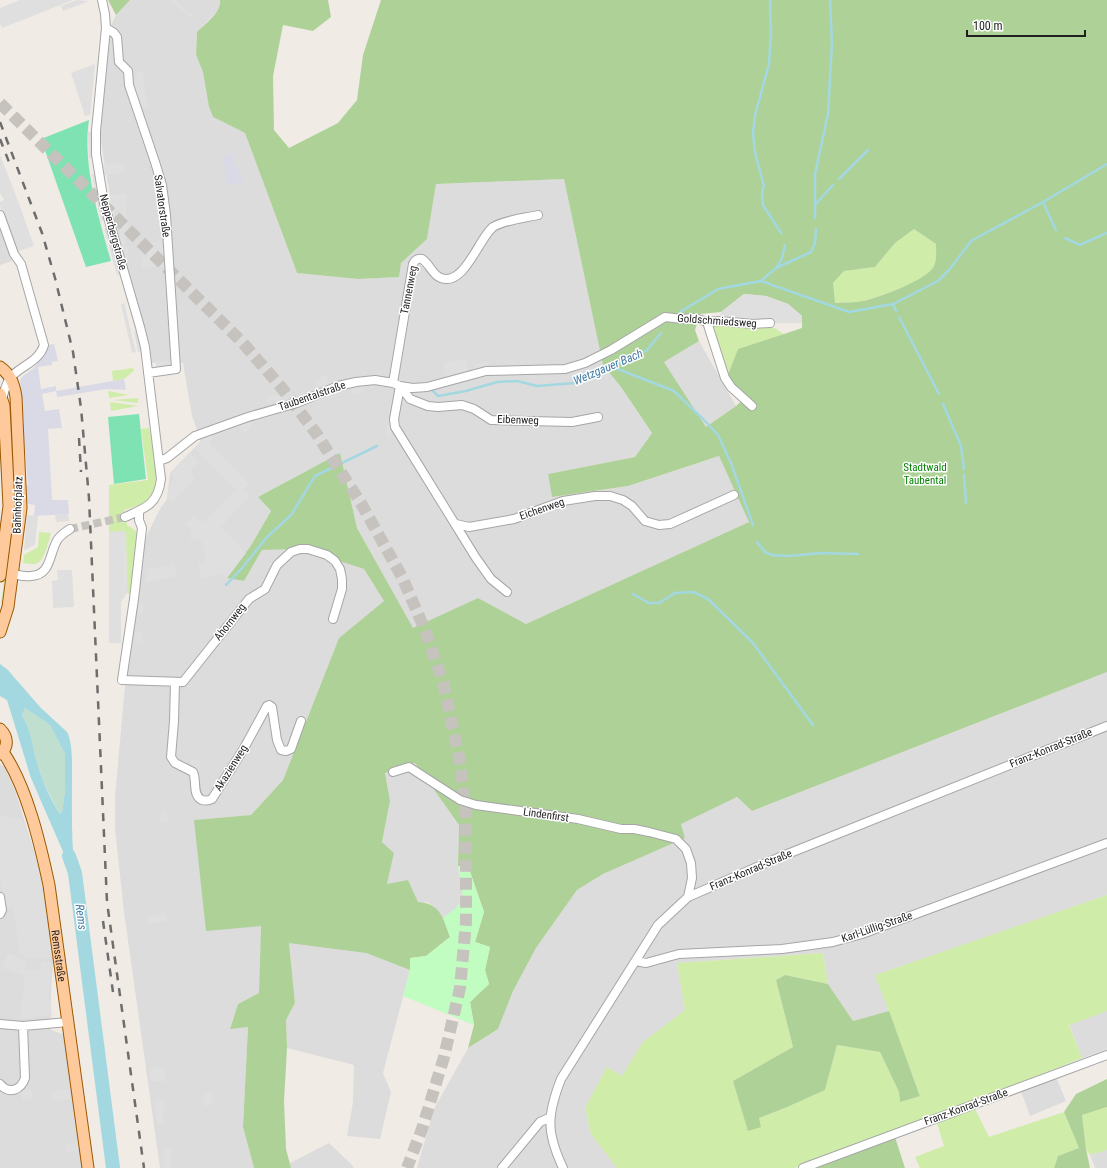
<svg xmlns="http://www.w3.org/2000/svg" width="1107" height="1168" font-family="'Roboto Condensed',sans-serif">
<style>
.residential{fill:#dddcdc}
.grass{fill:#d0eca9}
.forest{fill:#aed198;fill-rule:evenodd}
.wetland{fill:#c1dfce}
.park{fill:#c1fcc0}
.pitch{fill:#7fe2b3}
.parking{fill:#dfdfdf}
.plaza{fill:#d9dae6}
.water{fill:#a3d8e0;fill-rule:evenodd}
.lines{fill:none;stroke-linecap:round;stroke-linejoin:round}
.stream{stroke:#a3d8e0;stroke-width:2.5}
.river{stroke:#a3d8e0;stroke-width:14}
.minor-tunnel{stroke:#c6c2bd;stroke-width:8;stroke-dasharray:8 4;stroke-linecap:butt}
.highway-tunnel{stroke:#c6c2bd;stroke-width:12;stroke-dasharray:12 6;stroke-linecap:butt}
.minor-casing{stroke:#a6a6a6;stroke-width:10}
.major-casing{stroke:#9a5800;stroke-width:13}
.minor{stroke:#fff;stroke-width:8}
.major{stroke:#ffca9b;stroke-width:11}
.rail{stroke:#6d6d6d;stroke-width:2.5;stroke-dasharray:8 8;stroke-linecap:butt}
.labels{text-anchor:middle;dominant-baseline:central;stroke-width:3;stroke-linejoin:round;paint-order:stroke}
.street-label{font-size:11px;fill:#1f1f1f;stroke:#fff}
.park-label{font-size:11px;fill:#088307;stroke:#fff}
.water-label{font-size:12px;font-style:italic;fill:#427ba3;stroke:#fff}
</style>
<rect width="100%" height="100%" fill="#f0ebe5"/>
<path class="residential" d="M130 0H220L221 3 217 12 197 32 196 55 203 72 209 107 213 117 245 133 297 273 358 279 398 277 401 263 427 239 436 184 564 179 603 365 621 387 652 433 635 457 548 474 552 497 628 486 719 456 749 522 526 624 478 598 413 629 357 528 340 453 258 497 271 511 250 547 228 578 244 581 262 550 302 549 364 569 384 601 339 638 283 780 251 815 194 820 261 926 259 993 238 1004 230 1028 248 1027 243 1127 254 1168H160L124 912 115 829V797L125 685 146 537 160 509 167 499 170 473 201 441 192 416 183 363H152L148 342 116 228 104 161 101 140 102 94 109 30 116 15Z
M0 228 12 261 0 265Z
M699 341 736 406 706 427 664 362Z
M1107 672V895L875 975 889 1011 853 1021 828 984 823 953 677 963 685 1010 643 1042 622 1076 607 1067 585 1108 591 1134 617 1168H417L434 1109 468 1048 498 1029 513 991 536 948 577 890 603 874 685 838 680 824 737 797 752 811Z
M415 763 459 825 458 866 463 897 456 908 443 918 433 906 427 902H418L387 884 394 853 382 842 390 801 385 773Z
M0 764 6 768 17 796 40 872 53 961 51 993V1030L63 1034 82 1168H0Z
M289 942 366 953 410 970 383 1073 391 1092 380 1139 347 1136 353 1102 354 1065 287 1048 286 1020 295 1003Z
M1107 1011V1049L1082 1058 1069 1024Z
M1056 1077 1066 1101 1030 1116 1020 1089Z
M329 1143 351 1164 354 1168H291L290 1163Z
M1107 1150V1168H1095L1090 1155Z"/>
<path class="grass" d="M914 229 936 244C936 251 937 259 934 266 927 280 878 298 862 301 854 303 844 302 834 303L833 283 844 271 875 267 895 243Z
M708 324 751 328 771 326 784 334 738 349 727 377Z
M133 368 134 371 124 379 113 381 112 371Z
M108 391 129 395 109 398Z
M138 398V403L113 400Z
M110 402 138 406 111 411Z
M149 428C153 450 166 490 142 504 137 507 129 508 124 510L127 525 135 530 137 534 133 595 127 593 126 532H109V485L148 480 141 429Z
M13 500H16L5 604 1 603 12 522Z
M39 532 51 533C48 542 45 562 35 564 32 565 27 563 23 563L24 555 38 547Z
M1107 895V1011L1069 1025 1082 1058 929 1119 795 1168H617L591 1134 585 1108 607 1067 622 1076 643 1042 685 1010 677 963 823 953 828 984 785 975 776 980 793 1047 733 1081 759 1118 785 1108 825 1090 837 1045 880 1052 899 1092 900 1102 920 1095 875 975Z
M1107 1107V1150L1090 1155 1086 1149 1082 1115Z
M975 1109 989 1137 1064 1112 1079 1148 1058 1156 1054 1168H920L915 1157 944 1146 937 1123Z"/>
<path class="forest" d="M108 0H130L116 15Z
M220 0H328L331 17 313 31 283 25 273 76 274 130 289 148 338 123 357 100 363 55 381 0H1107V672L752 811 737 797 681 824 685 838 603 874 577 890 536 948 513 991 498 1029 468 1048 474 1025 470 1002 489 984 485 970 490 947 475 942 484 912 468 866H458L459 825 415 763 385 773 390 801 382 842 394 853 387 884 408 880 418 902C440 903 444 919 450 937L426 956 411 958 410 970 366 953 289 943 295 1003 286 1020 287 1048 284 1101 286 1149 291 1168H254L243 1127 248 1027 230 1029 238 1004 259 993 261 926 206 931 194 820 251 815 283 780 339 638 384 601 364 569 302 549 262 550 244 581 227 578 250 547 271 511 258 497 340 453 357 528 413 628 478 598 526 624 749 522 719 456 628 486 552 497 548 474 635 457 652 433 621 387 603 365 564 179 436 184 427 239 401 263 399 277 358 279 297 273 245 133 213 117 209 107 203 72 196 55 197 32C205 24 222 12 220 0ZM914 229 936 244C936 251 937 259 934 266 927 280 878 298 863 301 854 303 844 302 835 303L833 283 844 271 875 267 895 243ZM744 294 766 296 788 304 802 316V328L738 349 727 377 746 397 736 406 706 427 664 362 699 341 695 330 700 314 721 312Z
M785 975 828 984 853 1021 889 1011 920 1096 900 1102 899 1092 880 1052 837 1045 825 1090 785 1108 759 1118 761 1127 748 1131 733 1081 793 1047 776 980Z
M1107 1079V1107L1082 1115 1086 1149 1090 1168H1054L1058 1156 1079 1148 1064 1112 1076 1094Z
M895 1137 905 1168H811Z"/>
<path class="wetland" d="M25 708 50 725 65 754V791L62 812 60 814C52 800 44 784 39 769 32 749 33 734 22 715Z"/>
<path class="park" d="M458 866H468L484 912 475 942 490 947 485 970 489 984 470 1002 474 1025 403 996 410 970V958L426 956 450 937 443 918 456 908 463 897Z"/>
<path class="pitch" d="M89 120C82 164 99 219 111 261L86 267 41 139Z
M139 414 146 479 114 484 108 417Z"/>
<path class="parking" d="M20 0H73L2 28 0 24V8Z
M77 0 89 1 63 11 61 6Z
M170 0H175L193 15 191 18Z
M95 64 90 115 85 116 71 73Z
M143 71 147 108 140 109 133 84 137 72Z
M88 132H92L93 158H89Z
M0 155 18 201 34 246 16 252 0 206V202L4 200 0 193Z
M123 163 124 173 104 175 103 165Z
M96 173 98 191H95L92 174Z
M126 194 127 209 112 212 109 195Z
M100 195 105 221H101L96 196Z
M126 210 128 228 125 229 126 244 121 245 117 212Z
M108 227 121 274 117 275 104 228Z
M156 239H163L164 267 142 268 141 258H146L145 243 156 242Z
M121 246H128V258H124Z
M744 294 766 296 788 304 802 316V323H770L719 321 721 312Z
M124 303 136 352 132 353 121 304Z
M137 330 142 351 138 352 134 331Z
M172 360V367H156V361Z
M467 360 468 371 445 376 444 362Z
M488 361 489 368 475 370V364Z
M327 375 328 383 316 388 315 380Z
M364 386 365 393 353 394 352 387Z
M280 393 282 399 268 403 265 398Z
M251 422V429L244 432 238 426Z
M386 424H392L391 437 386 438Z
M210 432 214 437 209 443 249 484 244 489 250 495 221 527 246 553 227 578 221 573 202 579 198 564 206 561 202 541 190 539 191 529 186 524 194 516 203 523 236 489 194 448Z
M189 453 199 461 189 472 195 478 172 503 167 499 170 484 175 478 170 473Z
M68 514 69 521 56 522 55 515Z
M27 515 38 516 35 545 24 550Z
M126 531 127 593 121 602V643H109V532Z
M174 564 177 576 145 583 148 569Z
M57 570H72L74 607 53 608 52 581 58 580Z
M138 603 144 604 143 613 137 616Z
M137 631 143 632 141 643 135 641Z
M191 759 201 761 199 771 189 769Z
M166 812 169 821 161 824 159 814Z
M0 816 22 819 40 872 53 957 31 959 20 955 13 907 6 908 0 878Z
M165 913 167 921 149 924 148 917Z
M8 953 27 961 25 969 40 971 41 961 51 962 49 995 52 1015 20 1019 25 976 2 968Z
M164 1066 166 1081H151L149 1068Z
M31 1089 34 1098 23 1101 20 1092Z
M69 1089 70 1099 53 1101 52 1091Z
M212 1093V1105L204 1106V1094Z
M164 1099 165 1110 162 1111 164 1123 157 1124 153 1101Z
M77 1143 78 1151 66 1152 65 1145Z
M164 1147H172L170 1168H164Z"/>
<path class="plaza" d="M234 153V164L237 167 244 182 227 186 223 156Z
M54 344 58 361 52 362V365L38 367 41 389 56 386V391L124 379 126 390 107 389 57 397 56 391 42 394 45 411 59 409 62 428 48 429 52 500H68L69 514 34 516 35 505 29 504 24 501V489L28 484 25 449 21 445 20 431 24 424 20 380 22 377 34 368 45 354 48 345Z"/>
<path class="water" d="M0 664 7 669 40 707 67 732C73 743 72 765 72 777 72 809 71 841 75 873L65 856 31 778 7 700 0 696ZM25 708 50 725 65 754V791L62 812 60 814C51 801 44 784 39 769 32 749 33 734 22 715Z"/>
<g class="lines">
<path class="stream" d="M770 0 771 33 769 64 755 115 753 133 755 153 764 186 762 193 763 205 781 233
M839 179 868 150
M1043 202 1056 230
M815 205 833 185
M815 218V174L828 114 832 42 830 0
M1065 238 1080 245 1107 233
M777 267 782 258 785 245
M761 281 776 268 811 252 815 243 816 229
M893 304 896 311
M680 312 718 289 761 281 849 312 893 304 938 281 949 270 971 241 1043 202 1107 164
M899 317 939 394
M610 366 674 391 704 420 718 435 731 463 753 525
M432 390 438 396 466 391 497 382 517 381 537 386 575 383 609 366 623 363 646 351 661 333
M943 404 961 446 964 469
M964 475 966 503
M757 542 765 552 772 555 789 556 821 553 858 554
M226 585 243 567 266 538 291 515 315 476 377 446
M633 594 649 603H659L675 593 693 592 708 599 753 643 813 725"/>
<path class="river" d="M69 856 75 873 113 1168"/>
<path class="minor-tunnel" d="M70 529 125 517"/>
<path class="highway-tunnel" d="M0 103 242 342 281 387 316 433 362 505 402 577 425 630 443 682 459 757 466 812V922L460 988 444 1057 422 1129 407 1168"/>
<defs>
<path id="minor" d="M102 0 105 14 106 28 96 131V154L104 203 140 327 145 347 161 479C158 504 146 508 125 517
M106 28 114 33 117 37 119 62 128 71 129 85 155 162 162 185 166 215 176 369 148 373
M0 215 14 254 21 264 44 345C39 362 20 366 10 378 6 384 4 392 2 399
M707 322 725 378 731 387 752 406
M393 383 413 264C415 260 417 258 422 259 430 264 432 275 441 278 464 287 479 238 493 227 504 220 525 218 538 215
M400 386 394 419 395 427 476 558 491 579 507 592
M400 386 410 399 428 406 438 407 462 405 474 409 491 420 572 422 598 417
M159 461 167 458 195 436 248 417 297 403 338 386 356 382 375 380 393 383 400 386 413 388 427 387 486 371 565 369 585 363 611 350 665 317 682 319 695 318 707 322 719 321 753 324 770 323
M139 511V520L142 528 134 599 122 680 183 682 249 599 265 589 277 565 291 552 300 549H308L327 555 335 561 340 569 342 579V589L333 619
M456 524 469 527 514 519 563 501 595 496H610L623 500 632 506 645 521 659 525 670 524 734 495
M12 574C18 575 25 577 31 576 52 575 49 552 58 539 62 534 65 532 70 529
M175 682 174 721 171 757 175 763 193 772C197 780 192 796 202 800 206 801 208 801 212 799L243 750 267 706 269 705 272 707 277 740 281 750 286 751 291 749 301 721
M393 772 409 767 460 800 476 805 578 819 621 829H634L649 832 676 839 686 849 691 863 692 878 688 897
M0 897 2 910 0 914
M636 961 646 963 679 954 782 949 833 942 862 934 1107 843
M0 1024 23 1026 68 1022
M0 1084C9 1095 21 1090 25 1078L23 1026
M502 1168 540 1122 549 1118
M563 1168C546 1132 547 1115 561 1079L658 925 688 897 780 857 1107 726
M803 1168 1107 1055"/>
<g id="major">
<path d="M0 367C11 375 14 384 16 397L21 508 8 607 0 632"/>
<path d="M0 394 4 406 9 506 0 576"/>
<path d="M0 729C8 737 9 747 0 754"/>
<path id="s1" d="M3 752C27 787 40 843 49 885L88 1168"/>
</g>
</defs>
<use href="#minor" class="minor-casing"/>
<use href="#major" class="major-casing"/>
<use href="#minor" class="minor"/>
<use href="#major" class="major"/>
<path class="rail" d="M0 122 42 233 55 278 73 352 81 408 89 498 107 902 144 1168
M0 139 9 162
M79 438 81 472
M103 921 113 992"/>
</g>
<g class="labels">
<g class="street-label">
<text transform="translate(162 206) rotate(82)">Salvatorstraße</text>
<text transform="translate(113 232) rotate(75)">Nepperbergstraße</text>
<text transform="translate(409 290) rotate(-79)">Tannenweg</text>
<text transform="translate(717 321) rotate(4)">Goldschmiedsweg</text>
<text transform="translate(312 396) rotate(-19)">Taubentalstraße</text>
<text transform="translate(518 420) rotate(2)">Eibenweg</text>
<text transform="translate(18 505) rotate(-88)">Bahnhofplatz</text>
<text transform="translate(542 509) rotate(-19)">Eichenweg</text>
<text transform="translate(230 622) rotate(-52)">Ahornweg</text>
<text transform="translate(1051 748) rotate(-22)">Franz-Konrad-Straße</text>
<text transform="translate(231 768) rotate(-58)">Akazienweg</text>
<text transform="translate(546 815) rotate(8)">Lindenfirst</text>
<text transform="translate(751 870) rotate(-23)">Franz-Konrad-Straße</text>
<text transform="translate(877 927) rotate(-19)">Karl-Lüllig-Straße</text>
<text stroke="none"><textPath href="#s1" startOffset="213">Remsstraße</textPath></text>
<text transform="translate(966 1107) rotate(-20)">Franz-Konrad-Straße</text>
</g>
<g class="park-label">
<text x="925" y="467">Stadtwald<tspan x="925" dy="13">Taubental</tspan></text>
</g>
<g class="water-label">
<text transform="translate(608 367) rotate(-23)">Wetzgauer Bach</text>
<text transform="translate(81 917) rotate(83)">Rems</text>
</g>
</g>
<path d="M967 30v6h118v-6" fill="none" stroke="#1f1f1f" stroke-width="2"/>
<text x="973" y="30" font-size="12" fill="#1f1f1f" stroke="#ffffff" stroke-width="3" paint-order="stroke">100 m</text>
</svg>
